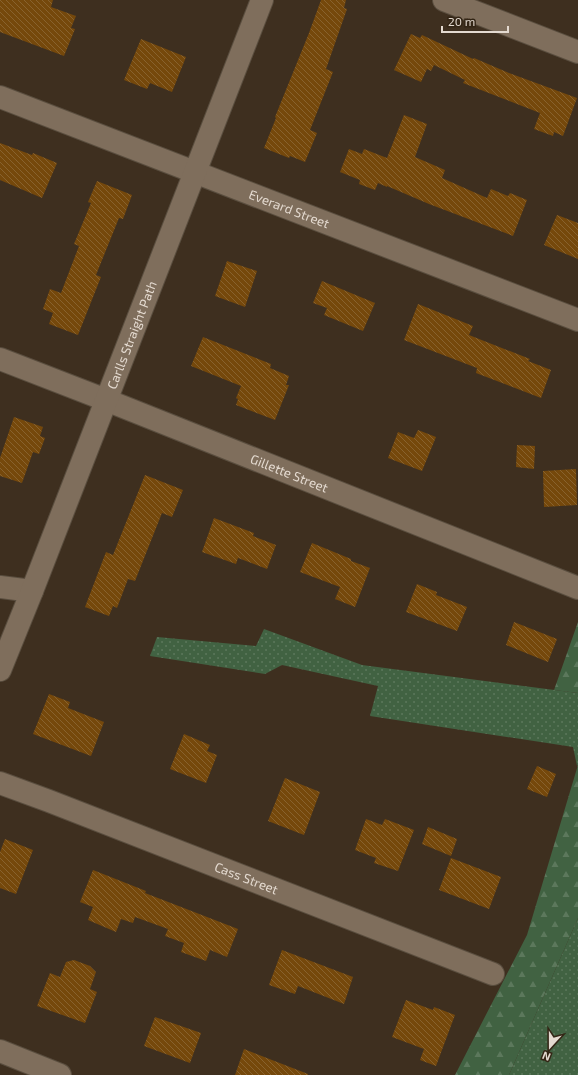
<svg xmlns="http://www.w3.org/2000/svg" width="578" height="1075" font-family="'Exo 2',sans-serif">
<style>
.grass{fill:url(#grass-dots)}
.forest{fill:url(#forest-firs)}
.building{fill:url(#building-back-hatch)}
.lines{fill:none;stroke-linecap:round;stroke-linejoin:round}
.minor-casing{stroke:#5a4e3f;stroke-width:24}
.minor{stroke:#7f6e5c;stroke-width:22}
.labels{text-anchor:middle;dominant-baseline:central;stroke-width:3.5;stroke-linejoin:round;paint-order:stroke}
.street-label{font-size:13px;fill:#e4dad0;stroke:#332515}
</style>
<defs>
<pattern id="grass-dots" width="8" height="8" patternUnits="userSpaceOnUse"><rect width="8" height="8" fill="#416242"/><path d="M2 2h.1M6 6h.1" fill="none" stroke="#5c785c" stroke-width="1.8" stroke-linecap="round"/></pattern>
<pattern id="forest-firs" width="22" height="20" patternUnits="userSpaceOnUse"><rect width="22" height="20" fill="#416242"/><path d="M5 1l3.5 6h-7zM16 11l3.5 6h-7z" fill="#5c785c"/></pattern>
<pattern id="building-back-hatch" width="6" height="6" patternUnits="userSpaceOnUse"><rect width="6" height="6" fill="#75480b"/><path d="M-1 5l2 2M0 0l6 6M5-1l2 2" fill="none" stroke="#88622e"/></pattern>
</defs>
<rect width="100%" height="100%" fill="#3e2f1f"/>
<path class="grass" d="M264 629 362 665 578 693V765L577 766 573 747 370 716 378 686 282 665 265 674 150 656 157 637 256 646Z
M578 918V1075H509Z"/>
<path class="forest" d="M578 622V693L554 690Z
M578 765V918L509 1075H455L527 935Z"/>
<path class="building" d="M0 0H53L51 7 76 16 71 28 75 29 64 56 0 32Z
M321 0H346L344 8 347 9 326 69 333 72 310 130 317 133 305 162 290 156 289 158 264 148 276 118 275 117 309 33Z
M411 34 420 38 422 35 473 59 474 58 509 73 577 98 563 136 554 132 553 136 534 129 540 113 463 83 465 80 434 65 431 71 427 69 421 82 394 70Z
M141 39 186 57 172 92 150 83 147 89 124 80Z
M404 115 427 124 415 157 445 170 442 178 487 198 491 189 508 196 510 193 527 200 513 236 429 204 387 186V187L378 183 375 190 359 184 360 180 340 172 349 149 362 154 364 149 387 158Z
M0 143 32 155 33 153 57 163 42 198 0 180Z
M97 181 132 195 123 219 119 218 96 275 101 277 78 335 49 324 53 313 43 309 50 289 61 293 79 246 74 244 91 203 88 202Z
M557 215 578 223V259L544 245Z
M227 261 257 271 245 307 215 296Z
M322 281 375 303 363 331 324 315 327 308 313 303Z
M418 304 473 326 469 335 530 359 528 361 551 370 541 398 476 373 477 368 404 340Z
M203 337 271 364 270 368 289 376 286 385H289L275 420 236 405 238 399 236 398 241 386 191 366Z
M14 417 43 427 40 436 45 438 39 454 33 452 22 483 0 476V458Z
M418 430 436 437 422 471 388 458 398 432 414 438Z
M517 445 535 446 534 469 516 467Z
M576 469 577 505 544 507 543 471Z
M145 475 183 490 172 517 162 513 135 581 128 579 117 608 113 606 109 616 85 607 106 552 113 555Z
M214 518 254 533 253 536 276 545 267 569 238 558 236 564 202 552Z
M312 543 351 559V561L370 568 355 607 335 599 340 587 300 572Z
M417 584 437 592 436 595 467 607 457 631 406 612Z
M514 622 557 639 548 662 506 645Z
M49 694 70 702 68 708 104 722 91 756 33 734Z
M184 734 210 745 207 751 217 755 206 783 170 769Z
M537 766 556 774 547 797 527 789Z
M285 778 320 792 304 835 268 821Z
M366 819 382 825 385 819 414 830 398 871 374 863 376 858 355 850Z
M428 827 457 839 451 856 422 844Z
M5 839 33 850 16 894 0 888V852Z
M451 858 501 877 489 909 439 890Z
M93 870 146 891 145 893 238 929 227 957 210 950 206 961 181 952 184 943 165 936 168 929 135 917 133 923 121 919 116 932 88 920 93 907 80 902Z
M282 950 353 977 344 1004 298 986 295 994 269 985Z
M74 960 90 966 96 972 90 989 97 992 85 1023 37 1006 50 973 60 977 66 962Z
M406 1000 433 1010 434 1007 455 1015 436 1066 420 1060 424 1049 392 1037Z
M155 1017 201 1033 190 1063 144 1046Z
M244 1049 308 1074V1075H235Z"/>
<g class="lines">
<defs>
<g id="minor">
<path d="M444 0 578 52"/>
<path id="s1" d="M0 97 578 320"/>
<path id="s2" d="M0 359 106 400 578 588"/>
<path d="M0 587 32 591"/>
<path id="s3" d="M0 670 32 591 262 0"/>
<path id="s4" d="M0 783 49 801 493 974"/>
<path d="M0 1051 60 1075"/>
</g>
</defs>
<use href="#minor" class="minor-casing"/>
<use href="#minor" class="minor"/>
</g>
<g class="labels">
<g class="street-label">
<text stroke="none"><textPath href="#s1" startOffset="310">Everard Street</textPath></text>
<text stroke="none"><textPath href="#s3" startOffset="360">Carlls Straight Path</textPath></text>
<text stroke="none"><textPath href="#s2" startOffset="311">Gillette Street</textPath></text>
<text stroke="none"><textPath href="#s4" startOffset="264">Cass Street</textPath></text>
</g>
</g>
<g transform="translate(550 1047) rotate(201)" stroke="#332515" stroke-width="3" paint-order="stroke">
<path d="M0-3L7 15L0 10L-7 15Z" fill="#e4dad0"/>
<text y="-6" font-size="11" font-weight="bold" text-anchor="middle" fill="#e4dad0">N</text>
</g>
<path d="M442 26v6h66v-6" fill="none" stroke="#e4dad0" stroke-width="2"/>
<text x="448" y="26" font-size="12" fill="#e4dad0" stroke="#332515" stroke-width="3" paint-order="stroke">20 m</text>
</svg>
